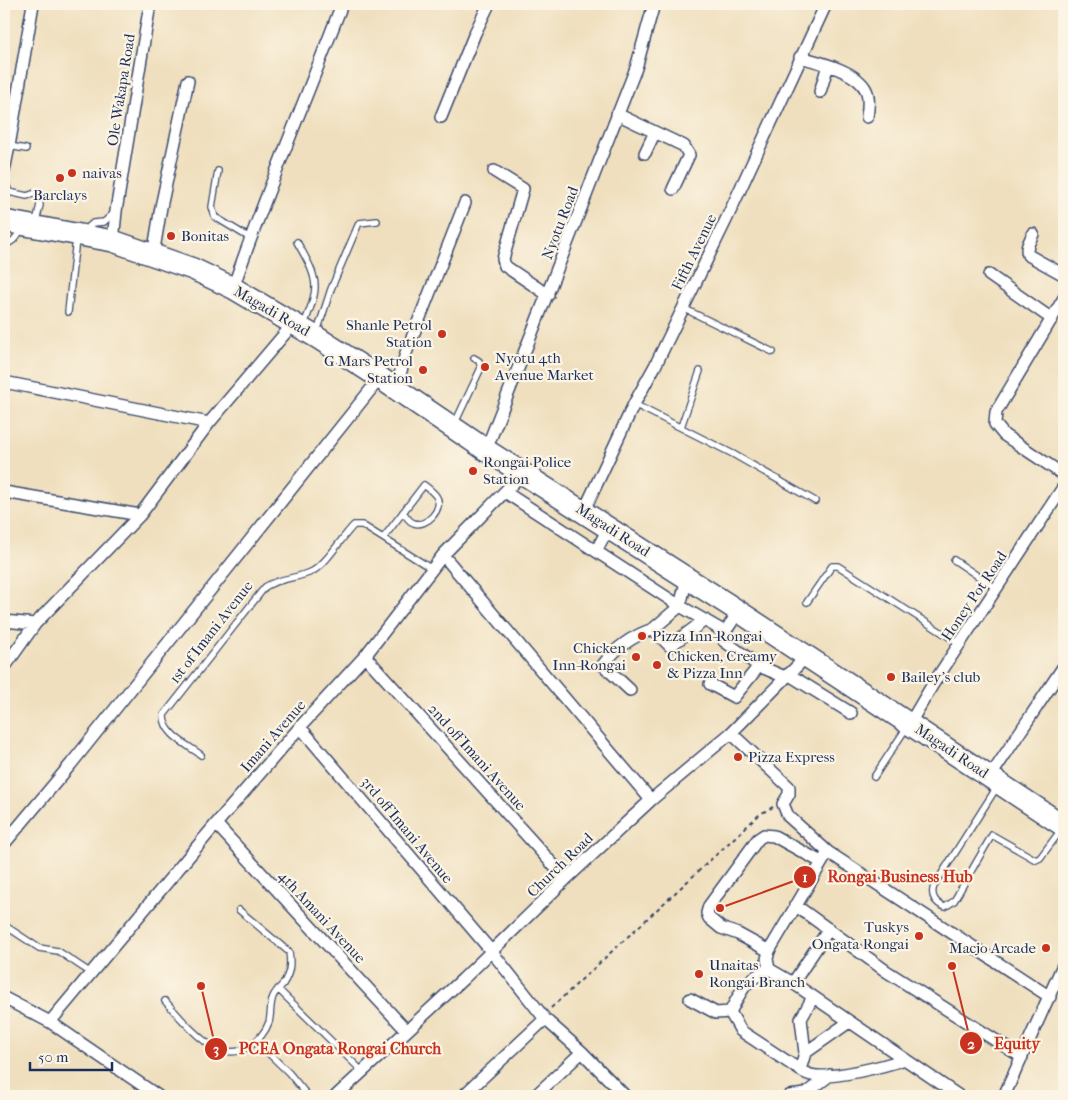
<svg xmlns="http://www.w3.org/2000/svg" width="1068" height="1100" font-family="'IM FELL French Canon',serif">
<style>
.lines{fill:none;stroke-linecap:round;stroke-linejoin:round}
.lane-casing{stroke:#3b496c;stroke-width:8}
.street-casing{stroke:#3b496c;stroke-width:14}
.highway-casing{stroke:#3b496c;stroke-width:24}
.path{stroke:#3b496c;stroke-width:2;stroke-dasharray:4 4;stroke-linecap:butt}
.lane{stroke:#fff;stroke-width:5.5}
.street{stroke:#fff;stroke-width:11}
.highway{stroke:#fff;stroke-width:21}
.poi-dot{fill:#c8321e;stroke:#fcf5e5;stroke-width:2}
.labels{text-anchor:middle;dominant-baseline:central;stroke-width:4.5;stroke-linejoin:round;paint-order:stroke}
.street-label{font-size:15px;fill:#1b2f5e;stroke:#fcf5e5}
.poi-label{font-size:15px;fill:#1b2f5e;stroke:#fcf5e5;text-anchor:start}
.leader{fill:none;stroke:#c8321e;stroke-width:2}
.callout-dot{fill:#c8321e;stroke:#fcf5e5;stroke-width:2}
.mark-label{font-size:15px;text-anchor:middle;font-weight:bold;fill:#fff}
.callout-label{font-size:16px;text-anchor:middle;font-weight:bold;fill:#c8321e;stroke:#fcf5e5;stroke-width:4.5;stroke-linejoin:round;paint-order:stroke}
</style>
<rect width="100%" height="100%" fill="#fcf5e5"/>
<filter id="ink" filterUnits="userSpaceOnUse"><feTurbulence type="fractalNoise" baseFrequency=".02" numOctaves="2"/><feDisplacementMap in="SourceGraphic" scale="10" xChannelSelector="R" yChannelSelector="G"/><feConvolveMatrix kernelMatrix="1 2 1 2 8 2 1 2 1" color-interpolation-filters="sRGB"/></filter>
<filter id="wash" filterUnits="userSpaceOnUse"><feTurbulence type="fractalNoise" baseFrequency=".0096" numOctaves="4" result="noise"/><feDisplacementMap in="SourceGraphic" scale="20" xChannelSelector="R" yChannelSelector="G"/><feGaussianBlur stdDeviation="1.12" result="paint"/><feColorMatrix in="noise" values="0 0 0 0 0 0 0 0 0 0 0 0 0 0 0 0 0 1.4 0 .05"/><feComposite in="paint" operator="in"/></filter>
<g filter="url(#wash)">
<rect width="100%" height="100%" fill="#efdfbe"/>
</g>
<g filter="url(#ink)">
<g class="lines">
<defs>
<path id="lane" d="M9 146 26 149
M218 171 212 207 215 217 250 238
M4 178 9 192 27 196 38 192 40 205 36 222
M85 230 93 223 104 222 114 213
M297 242C304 255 315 271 315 287 315 300 308 313 304 325
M4 245C12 243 18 236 21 229
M683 308 773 352
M68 312 76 239
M317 332 331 289 359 223 377 221
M634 404 733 454 815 501
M455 423 481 368 479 361 474 358
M681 427 700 371
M384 537 424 485C428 488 433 492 436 496 445 508 426 528 414 523 409 522 406 516 403 512
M954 560 997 589
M807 602 832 566H838L960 644
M201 755C188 745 163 734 164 715L265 587C280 577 298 579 313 571 328 562 341 538 354 525H362L432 569
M874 777 907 727
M997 787 934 886C930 896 936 904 945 907L954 901 992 835 1036 860 1040 858 1061 830
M4 925 39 948 58 951 91 973
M278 989 362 1071
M165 1001C185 1022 217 1068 250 1046 258 1041 266 1031 269 1022 271 1015 270 1007 272 1000 273 993 279 989 283 984 290 973 291 965 289 952L239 910
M257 1042 289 1073 308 1096"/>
<path id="street" d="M800 57C819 62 857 71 866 90 870 98 868 109 867 117
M820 92 828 65
M617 114 684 146 689 155 673 189
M441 117 475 33 489 4
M645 153 655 132
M4 171 9 146 33 4
M494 171 523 189 503 259 505 266 548 295
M1033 234C1030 241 1025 247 1028 255L1064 275
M113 241 116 211 150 4
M153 255 161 207 188 81
M989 275 1052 319
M233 288C266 192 306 99 342 4
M1064 298 996 412 995 424 1004 435 1064 475
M4 382 209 423
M396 389 406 353 465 203
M486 450 636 68 654 4
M4 492 140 515
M505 492 680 606 725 632 739 611
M584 511 634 404 655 366 726 220 826 4
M596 551 609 527
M443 555 651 800
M687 578 680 606 653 629 670 646 705 620
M4 621 35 624
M725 632 724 641 759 666 785 677
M365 656 566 879
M4 668 35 624 140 515 209 423 293 324
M788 674 851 713
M710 684 734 697 759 666
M630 690 603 665C616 647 633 636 653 629
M910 723 933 684 1064 486
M300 727 492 952 545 1019 582 1052 625 1096
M731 733 789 787V794L783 804 788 816 828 852 1050 997
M990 777 1064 666
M216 824 406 1030
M4 844 71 764 380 378
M828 852 769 951 767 959 769 969 793 983 959 1096
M795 905 886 971 1022 1057
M769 951 738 934 721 928 709 918 707 913 709 906 758 839 764 835 774 836 821 862
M793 983 829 929
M4 998 50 1022 158 1096
M690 999 716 1013 730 1012 741 1031 800 1070C804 1072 807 1074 811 1075 831 1080 885 1066 905 1059
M730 1012C743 988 743 982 769 969
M50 1022 216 824 300 727 365 656 443 555 523 473
M805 1053 801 1019 813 997
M800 1070 805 1053 849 1022
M336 1096 463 979 566 879 651 800 731 733 807 656
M463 1096 545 1019
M535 1096 582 1052
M789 1096 805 1094 830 1075
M1004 1096 1064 963"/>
<path id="highway" d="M4 221 113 241 193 269 233 288 318 338 380 378 486 450 729 605 1064 826"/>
</defs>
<use href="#lane" class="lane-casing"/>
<use href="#street" class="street-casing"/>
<use href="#highway" class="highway-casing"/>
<path class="path" d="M551 1008 760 814 773 807"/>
<use href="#lane" class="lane"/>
<use href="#street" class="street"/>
<use href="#highway" class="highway"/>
</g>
</g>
<g class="poi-dot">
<circle cx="72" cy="173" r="5"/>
<circle cx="60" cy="178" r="5"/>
<circle cx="171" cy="236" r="5"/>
<circle cx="442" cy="334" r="5"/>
<circle cx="485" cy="367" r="5"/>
<circle cx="423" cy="370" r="5"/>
<circle cx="473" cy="471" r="5"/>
<circle cx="642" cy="636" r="5"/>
<circle cx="636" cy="657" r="5"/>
<circle cx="657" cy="665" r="5"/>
<circle cx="891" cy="677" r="5"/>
<circle cx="738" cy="757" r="5"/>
<circle cx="919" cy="936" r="5"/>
<circle cx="1046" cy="948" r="5"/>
<circle cx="699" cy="974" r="5"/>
</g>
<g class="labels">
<g class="street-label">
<text transform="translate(121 90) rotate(-81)">Ole Wakapa Road</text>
<text transform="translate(560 223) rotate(-69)">Nyotu Road</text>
<text transform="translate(694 252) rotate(-64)">Fifth Avenue</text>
<text transform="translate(272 311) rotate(30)">Magadi Road</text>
<text transform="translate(613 530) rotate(33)">Magadi Road</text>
<text transform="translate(974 596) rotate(-56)">Honey Pot Road</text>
<text transform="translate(211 632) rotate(-52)">1st of Imani Avenue</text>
<text transform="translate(273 736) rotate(-49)">Imani Avenue</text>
<text transform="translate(952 751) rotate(34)">Magadi Road</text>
<text transform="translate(477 757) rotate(48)">2nd off Imani Avenue</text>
<text transform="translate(407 830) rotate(50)">3rd off Imani Avenue</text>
<text transform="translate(560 865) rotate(-44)">Church Road</text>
<text transform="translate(322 917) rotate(47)">4th Amani Avenue</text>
</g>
<g class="poi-label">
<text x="82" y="173">naivas</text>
<text x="60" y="195" text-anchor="middle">Barclays</text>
<text x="181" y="236">Bonitas</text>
<text x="432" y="325" text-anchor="end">Shanle Petrol<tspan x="432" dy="17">Station</tspan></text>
<text x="495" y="358">Nyotu 4th<tspan x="495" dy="17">Avenue Market</tspan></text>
<text x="413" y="361" text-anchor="end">G Mars Petrol<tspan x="413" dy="17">Station</tspan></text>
<text x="483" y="462">Rongai Police<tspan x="483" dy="17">Station</tspan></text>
<text x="652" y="636">Pizza Inn-Rongai</text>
<text x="626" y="648" text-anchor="end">Chicken<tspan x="626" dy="17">Inn-Rongai</tspan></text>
<text x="667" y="656">Chicken, Creamy<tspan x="667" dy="17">&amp; Pizza Inn</tspan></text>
<text x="901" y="677">Bailey's club</text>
<text x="748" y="757">Pizza Express</text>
<text x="909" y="927" text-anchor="end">Tuskys<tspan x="909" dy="17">Ongata Rongai</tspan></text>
<text x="1036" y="948" text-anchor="end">Macjo Arcade</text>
<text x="709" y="965">Unaitas<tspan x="709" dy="17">Rongai Branch</tspan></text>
</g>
</g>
<path class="leader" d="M720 908L805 877M952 966L971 1043M201 986L216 1049"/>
<g class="callout-dot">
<circle cx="720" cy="908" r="5"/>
<circle cx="952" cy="966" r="5"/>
<circle cx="201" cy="986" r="5"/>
<circle cx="805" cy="877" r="12"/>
<circle cx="971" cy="1043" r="12"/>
<circle cx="216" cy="1049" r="12"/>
</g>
<g class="mark-label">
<text x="805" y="882">1</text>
<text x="971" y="1049">2</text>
<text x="216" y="1054">3</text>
</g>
<g class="callout-label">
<text x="900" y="882">Rongai Business Hub</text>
<text x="1017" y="1049">Equity</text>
<text x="340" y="1054">PCEA Ongata Rongai Church</text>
</g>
<rect width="1068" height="1100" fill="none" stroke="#fcf5e5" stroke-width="20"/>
<path d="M30 1062v8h82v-8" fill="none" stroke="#1b2f5e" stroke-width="2.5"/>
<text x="38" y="1062" font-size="15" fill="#1b2f5e" stroke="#fcf5e5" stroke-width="4" paint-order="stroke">50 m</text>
</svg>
